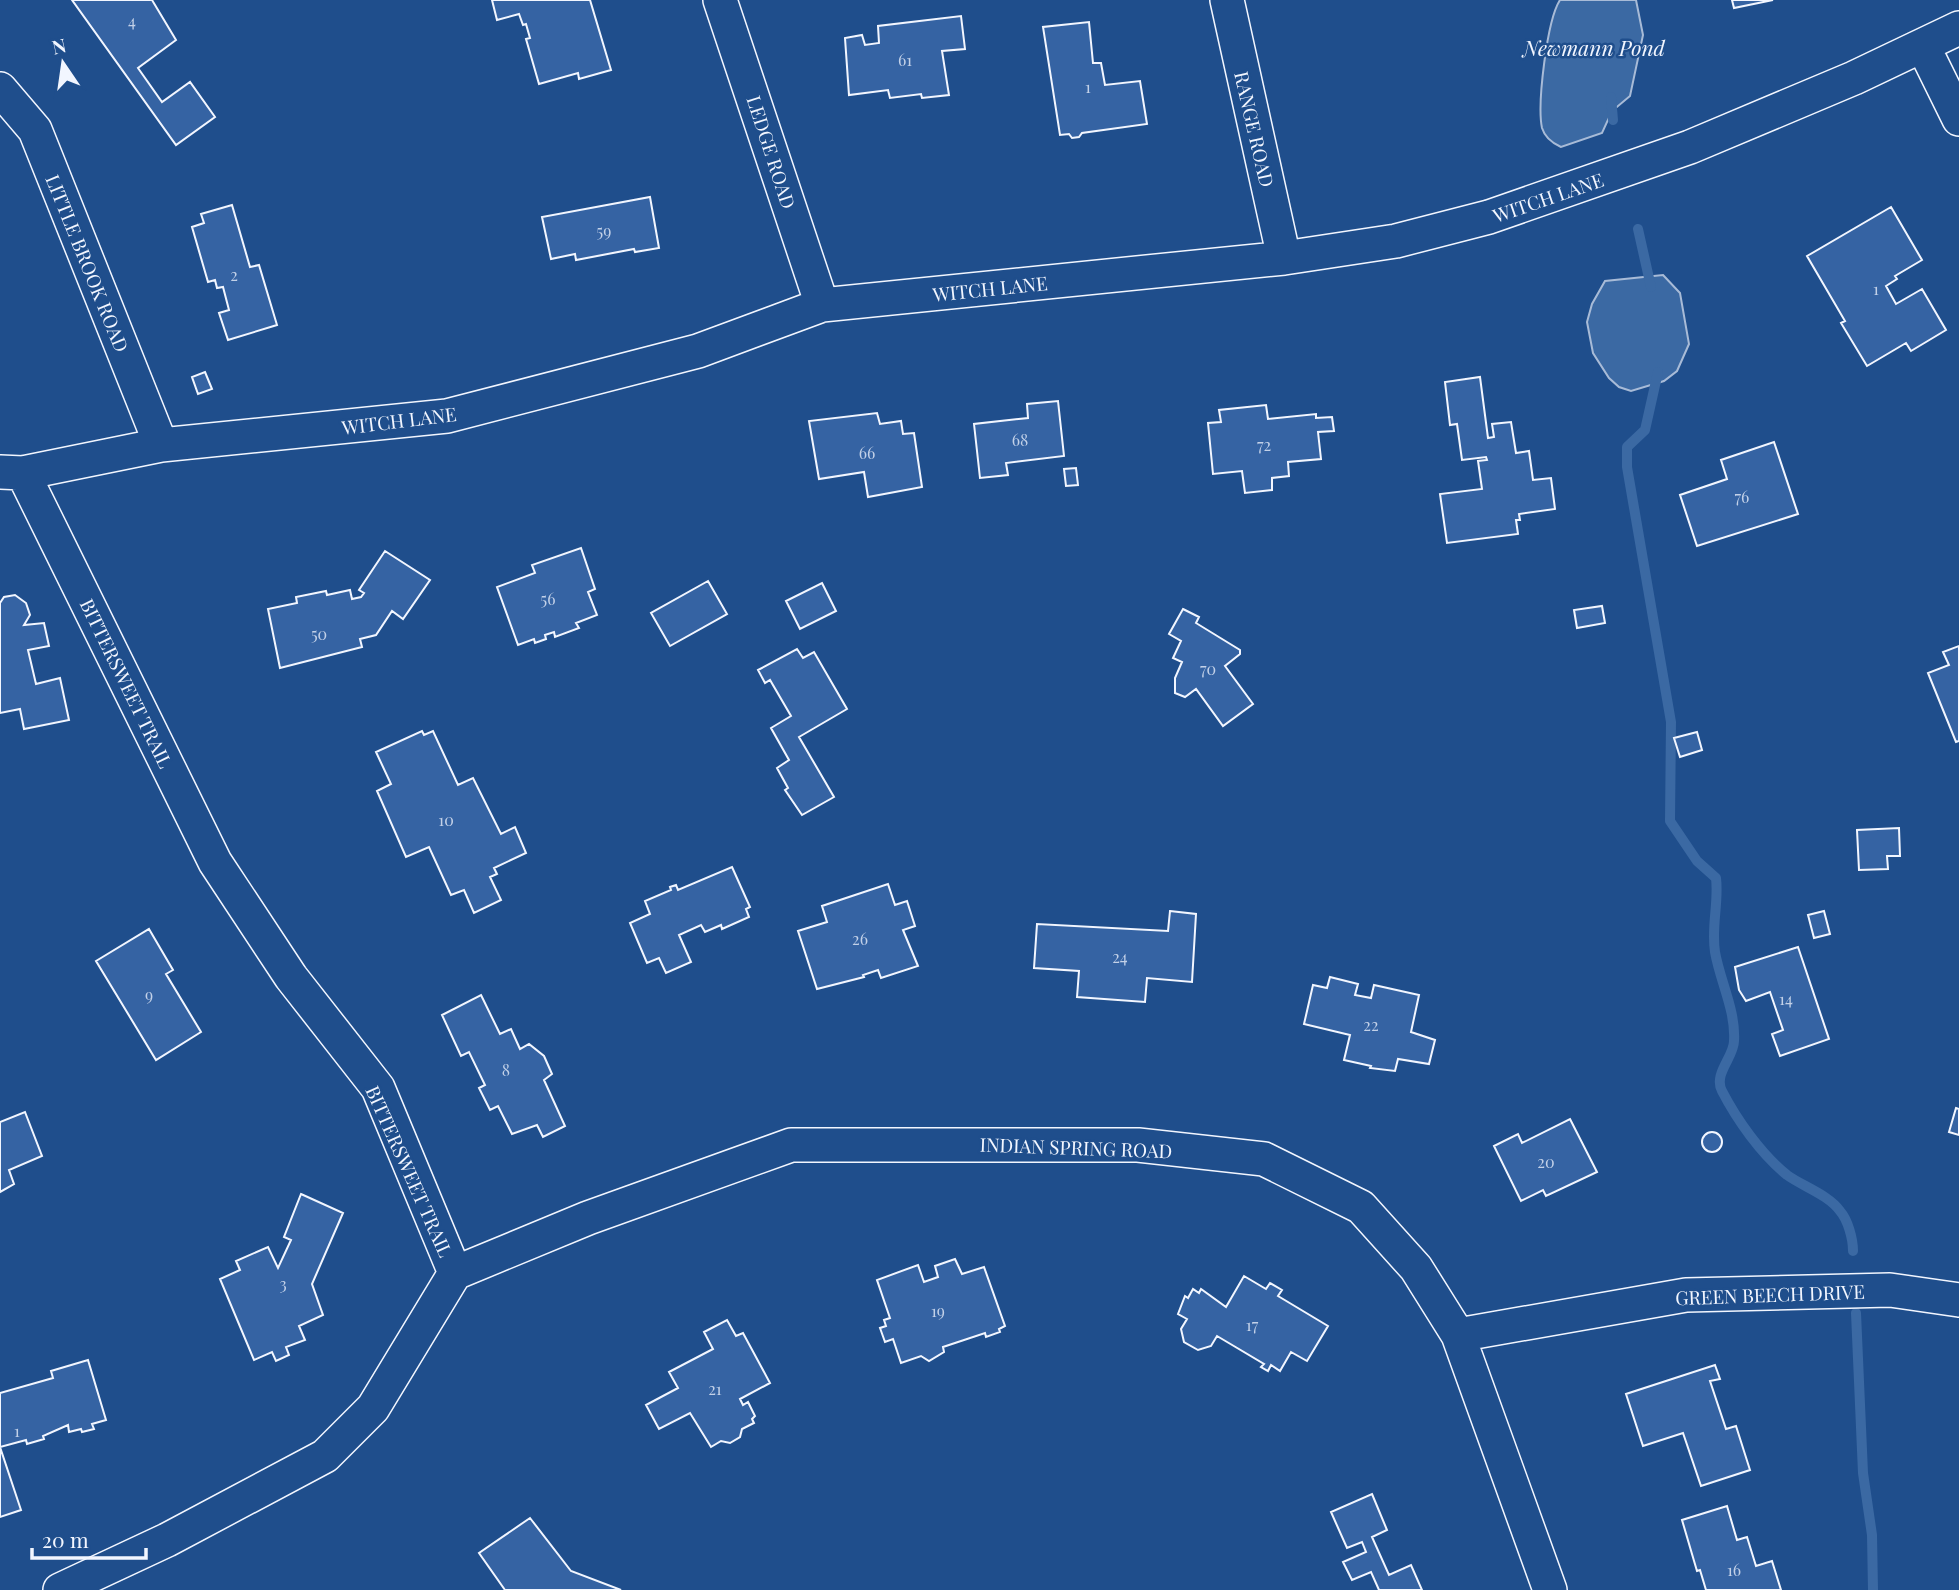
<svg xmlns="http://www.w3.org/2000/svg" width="1959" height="1590" font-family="'Playfair Display',serif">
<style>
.water{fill:#3b69a3;stroke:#a8bbd7;stroke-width:2}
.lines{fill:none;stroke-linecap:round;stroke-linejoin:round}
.stream{stroke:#3b69a3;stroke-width:10}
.building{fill:#3563a3;stroke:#f2f6ff;stroke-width:2}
.street-casing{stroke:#f2f6ff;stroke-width:36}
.street{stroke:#1f4e8c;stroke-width:33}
.labels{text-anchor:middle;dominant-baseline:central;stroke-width:5;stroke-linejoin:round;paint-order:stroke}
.number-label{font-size:16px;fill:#c3d1e8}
.street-label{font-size:19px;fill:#f2f6ff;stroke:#1f4e8c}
.water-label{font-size:21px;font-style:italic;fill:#f2f6ff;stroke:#1f4e8c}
</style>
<rect width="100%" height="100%" fill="#1f4e8c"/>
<path class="water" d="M1560 0H1636L1643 35 1630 96 1612 111 1602 133 1561 147C1552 143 1545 138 1542 128 1537 104 1547 20 1560 0Z
M1663 275 1680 293 1689 344 1677 371 1664 381 1631 391 1619 387 1609 378 1593 353 1587 322 1592 304 1605 281Z"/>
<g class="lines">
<path class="stream" d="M1611 97 1613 120
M1638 229 1651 287
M1658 372 1645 430 1627 447V467L1671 722 1670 821 1697 861 1716 878C1719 903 1711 926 1715 952 1720 981 1736 1011 1734 1041 1734 1057 1713 1074 1722 1091 1737 1120 1761 1154 1787 1175 1802 1186 1829 1195 1840 1211 1848 1220 1853 1239 1853 1251
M1856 1313 1863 1473 1872 1535 1873 1590"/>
</g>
<path class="building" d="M72 0H152L176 40 138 68 162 102 190 82 215 117 176 145Z
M492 0H590L611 70 579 79 578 73 539 84 526 39 530 38 526 24 523 25 519 14 497 20Z
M1732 0H1773L1734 8Z
M961 16 965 49 942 51 949 95 922 98 921 94 890 98 888 90 849 95 845 38 862 35 865 45 879 43 878 26Z
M1089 22 1093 63H1101L1105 85 1140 81 1147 124 1082 133 1079 137 1072 138 1069 134 1060 135 1043 27Z
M650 197 659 248 635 252 634 249 576 260 575 254 551 259 542 217Z
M232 205 250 267 259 265 277 325 228 340 219 313 229 310 223 287 217 288 215 280 208 282 192 227 204 223 201 214Z
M1891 207 1922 260 1895 276 1897 279 1886 286 1896 304 1922 289 1946 330 1911 351 1906 343 1867 366 1841 323 1845 321 1807 256Z
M205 372 212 389 198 394 192 377Z
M1480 377 1488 438 1494 437 1492 424 1511 422 1516 453 1529 451 1533 480 1551 478 1555 509 1519 514 1520 520H1516L1518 534 1447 543 1440 494 1482 489 1478 461 1487 460 1486 457 1462 460 1457 424 1450 425 1445 382Z
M1058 401 1064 456 1006 463 1008 475 980 478 974 424 1028 418 1027 404Z
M1266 405 1268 419 1316 414V418L1332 417 1334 431 1318 432 1321 459 1288 462 1289 476 1272 478V490L1245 493 1242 471 1213 474 1208 423 1221 422 1219 410Z
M877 413 880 424 901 421 903 434 914 433 922 487 868 497 864 472 819 479 809 421Z
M1774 442 1798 514 1697 546 1680 495 1727 479 1721 460Z
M1076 468 1078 485 1066 486 1064 469Z
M581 548 595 589 588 592 597 615 576 623 579 628 555 637 554 632 545 635 546 639 535 643 534 639 518 645 497 587 535 573 532 565Z
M385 551 430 580 403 619 392 611 376 635 360 639 362 647 280 668 268 609 297 603 296 597 326 591 327 595 350 590 352 599 361 597 364 593 359 590Z
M708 581 727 614 670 646 651 613Z
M822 583 836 611 800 629 786 601Z
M15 595 26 603 30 615 24 625 44 623 49 646 28 650 36 684 60 678 69 720 24 729 20 709 0 713V603L4 597Z
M1602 606 1605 623 1577 628 1574 610Z
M1183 609 1199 617 1196 623 1240 650V654L1225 666 1253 704 1223 726 1196 689 1185 697 1175 693V678L1182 662 1173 658 1181 641 1169 634Z
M1959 646V741L1956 742 1928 673 1949 665 1943 652Z
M797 649 803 658 814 652 847 709 799 737 834 797 802 815 785 790 788 788 777 768 789 760 771 728 791 716 770 680 765 683 758 670Z
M422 731 424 735 433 731 458 785 473 778 501 834 515 827 526 853 494 868 497 874 490 877 501 900 474 913 464 890 451 895 429 847 406 857 377 791 391 784 376 752Z
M1697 732 1702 750 1680 757 1674 738Z
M1899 828 1900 856H1887L1888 869 1859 870 1857 830Z
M732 867 750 907 746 909 749 917 722 929 721 925 705 932 701 925 679 935 691 962 666 973 659 958 647 963 630 923 650 914 645 901 671 890 670 887 676 885 678 890Z
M888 884 895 905 907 901 915 926 903 930 918 966 881 978 878 970 863 975 864 977 817 989 798 931 827 922 822 906Z
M1170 911 1196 914 1192 982 1147 978 1145 1002 1077 997 1079 971 1034 968 1037 924 1168 931Z
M1824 911 1830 934 1814 938 1808 915Z
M149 929 173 970 166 974 201 1032 156 1060 96 961Z
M1798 947 1829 1039 1780 1056 1772 1034 1783 1030 1770 992 1746 1001 1739 990 1735 967Z
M1330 977 1358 984 1355 995 1371 998 1374 985 1419 995 1411 1032 1435 1040 1429 1064 1398 1059 1395 1071 1370 1068 1371 1066 1344 1060 1350 1035 1304 1024 1313 985 1327 988Z
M481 995 500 1034 511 1029 520 1049 529 1044 544 1056 552 1074 544 1080 565 1126 543 1137 537 1125 512 1134 498 1106 490 1110 479 1088 485 1085 469 1052 461 1056 442 1015Z
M1956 1108 1959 1109V1135L1949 1132Z
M25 1112 42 1156 9 1170 14 1184 0 1192V1122Z
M1570 1119 1597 1172 1546 1196 1543 1190 1521 1201 1494 1146 1518 1134 1522 1143Z
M1702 1142a10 10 0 1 1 20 0a10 10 0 1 1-20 0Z
M301 1194 343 1213 312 1284 323 1315 299 1326 305 1340 286 1347 289 1355 276 1361 272 1352 254 1360 220 1279 240 1270 236 1261 268 1247 278 1268 291 1240 284 1237Z
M955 1259 962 1274 984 1267 1005 1326 999 1329 1000 1332 986 1337 985 1333 943 1347 944 1352 929 1361 921 1356 901 1363 893 1339 885 1342 880 1328 886 1326 884 1320 890 1318 877 1280 918 1265 924 1282 938 1277 935 1266Z
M1244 1276 1266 1289 1270 1283 1282 1290 1278 1296 1328 1326 1307 1361 1291 1352 1280 1371 1271 1365 1268 1371 1261 1367 1264 1364 1217 1336 1211 1346 1198 1350 1184 1342 1181 1329 1187 1319 1178 1314 1185 1296 1188 1298 1193 1289 1199 1293 1201 1289 1226 1307Z
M727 1320 736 1336 743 1333 770 1383 740 1399 743 1405 748 1402 755 1416 752 1419 754 1423 742 1429 740 1437 730 1443 721 1441 711 1447 690 1413 659 1429 646 1405 678 1388 669 1372 713 1349 704 1332Z
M88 1360 106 1420 92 1424 94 1429 82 1432 81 1429 69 1432 68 1425 43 1436 44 1439 27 1444 26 1440 0 1447 21 1510 0 1517V1393L53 1378 51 1371Z
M1715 1365 1720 1379 1710 1381 1726 1429 1736 1426 1750 1470 1701 1486 1683 1433 1643 1446 1626 1394Z
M1372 1494 1387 1530 1372 1537 1389 1575 1411 1565 1422 1590H1379L1371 1572 1352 1580 1343 1562 1366 1552 1362 1542 1347 1548 1331 1512Z
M1727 1506 1737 1540 1747 1537 1756 1566 1772 1561 1781 1590H1706L1700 1570 1697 1571 1682 1520Z
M530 1518 571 1571 621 1590H505L479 1553Z"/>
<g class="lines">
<defs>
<path id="street" d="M720 0 822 305
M1227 0 1284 258
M1923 46 1959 119
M0 89 35 130 161 445
M0 472 23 473 161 445 447 416 698 351 822 305 1284 258 1396 241 1489 217 1690 147 1854 78 1959 28
M23 473 215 862 291 977 378 1088 455 1273
M455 1273 588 1218 791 1145H1138L1264 1159 1361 1207 1416 1268 1458 1335 1550 1590
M1458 1335 1686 1295 1890 1290 1959 1300
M60 1590 167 1540 325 1456 373 1408 455 1273"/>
</defs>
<use href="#street" class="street-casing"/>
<use href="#street" class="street"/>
</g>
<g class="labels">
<g class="number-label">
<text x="132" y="20">4</text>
<text x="905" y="59">61</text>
<text x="1088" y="86">1</text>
<text x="604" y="230">59</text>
<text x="234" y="274">2</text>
<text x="1876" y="288">1</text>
<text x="1020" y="439">68</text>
<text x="1264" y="444">72</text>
<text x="867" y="452">66</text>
<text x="1742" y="496">76</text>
<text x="548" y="598">56</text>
<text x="319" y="633">50</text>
<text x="1208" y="668">70</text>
<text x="446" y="819">10</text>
<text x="860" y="938">26</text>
<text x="1120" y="956">24</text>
<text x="149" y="994">9</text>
<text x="1786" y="998">14</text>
<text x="1371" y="1024">22</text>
<text x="506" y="1069">8</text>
<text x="1546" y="1161">20</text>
<text x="283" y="1283">3</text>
<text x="938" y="1310">19</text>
<text x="1252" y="1324">17</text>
<text x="715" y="1388">21</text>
<text x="17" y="1430">1</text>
<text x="1734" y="1569">16</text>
</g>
<g class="street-label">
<text transform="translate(1255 129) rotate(77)">RANGE ROAD</text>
<text transform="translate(772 152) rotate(72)">LEDGE ROAD</text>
<text transform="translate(1548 197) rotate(-19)">WITCH LANE</text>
<text transform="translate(88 263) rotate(68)">LITTLE BROOK ROAD</text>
<text transform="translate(990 288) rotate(-6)">WITCH LANE</text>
<text transform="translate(399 420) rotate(-7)">WITCH LANE</text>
<text transform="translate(127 683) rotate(64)">BITTERSWEET TRAIL</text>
<text transform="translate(1076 1147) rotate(2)">INDIAN SPRING ROAD</text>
<text transform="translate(410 1171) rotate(66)">BITTERSWEET TRAIL</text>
<text transform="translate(1770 1294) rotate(-2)">GREEN BEECH DRIVE</text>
</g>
<g class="water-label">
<text x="1594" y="47">Newmann Pond</text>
</g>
</g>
<g transform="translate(63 63) rotate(347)" stroke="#1f4e8c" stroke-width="5" paint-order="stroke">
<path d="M0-5L12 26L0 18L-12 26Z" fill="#f2f6ff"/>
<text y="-10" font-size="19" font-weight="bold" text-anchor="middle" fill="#f2f6ff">N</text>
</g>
<path d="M32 1548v10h114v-10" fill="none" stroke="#f2f6ff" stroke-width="3.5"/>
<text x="42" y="1548" font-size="21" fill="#f2f6ff" stroke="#1f4e8c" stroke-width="5" paint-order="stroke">20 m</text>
</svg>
